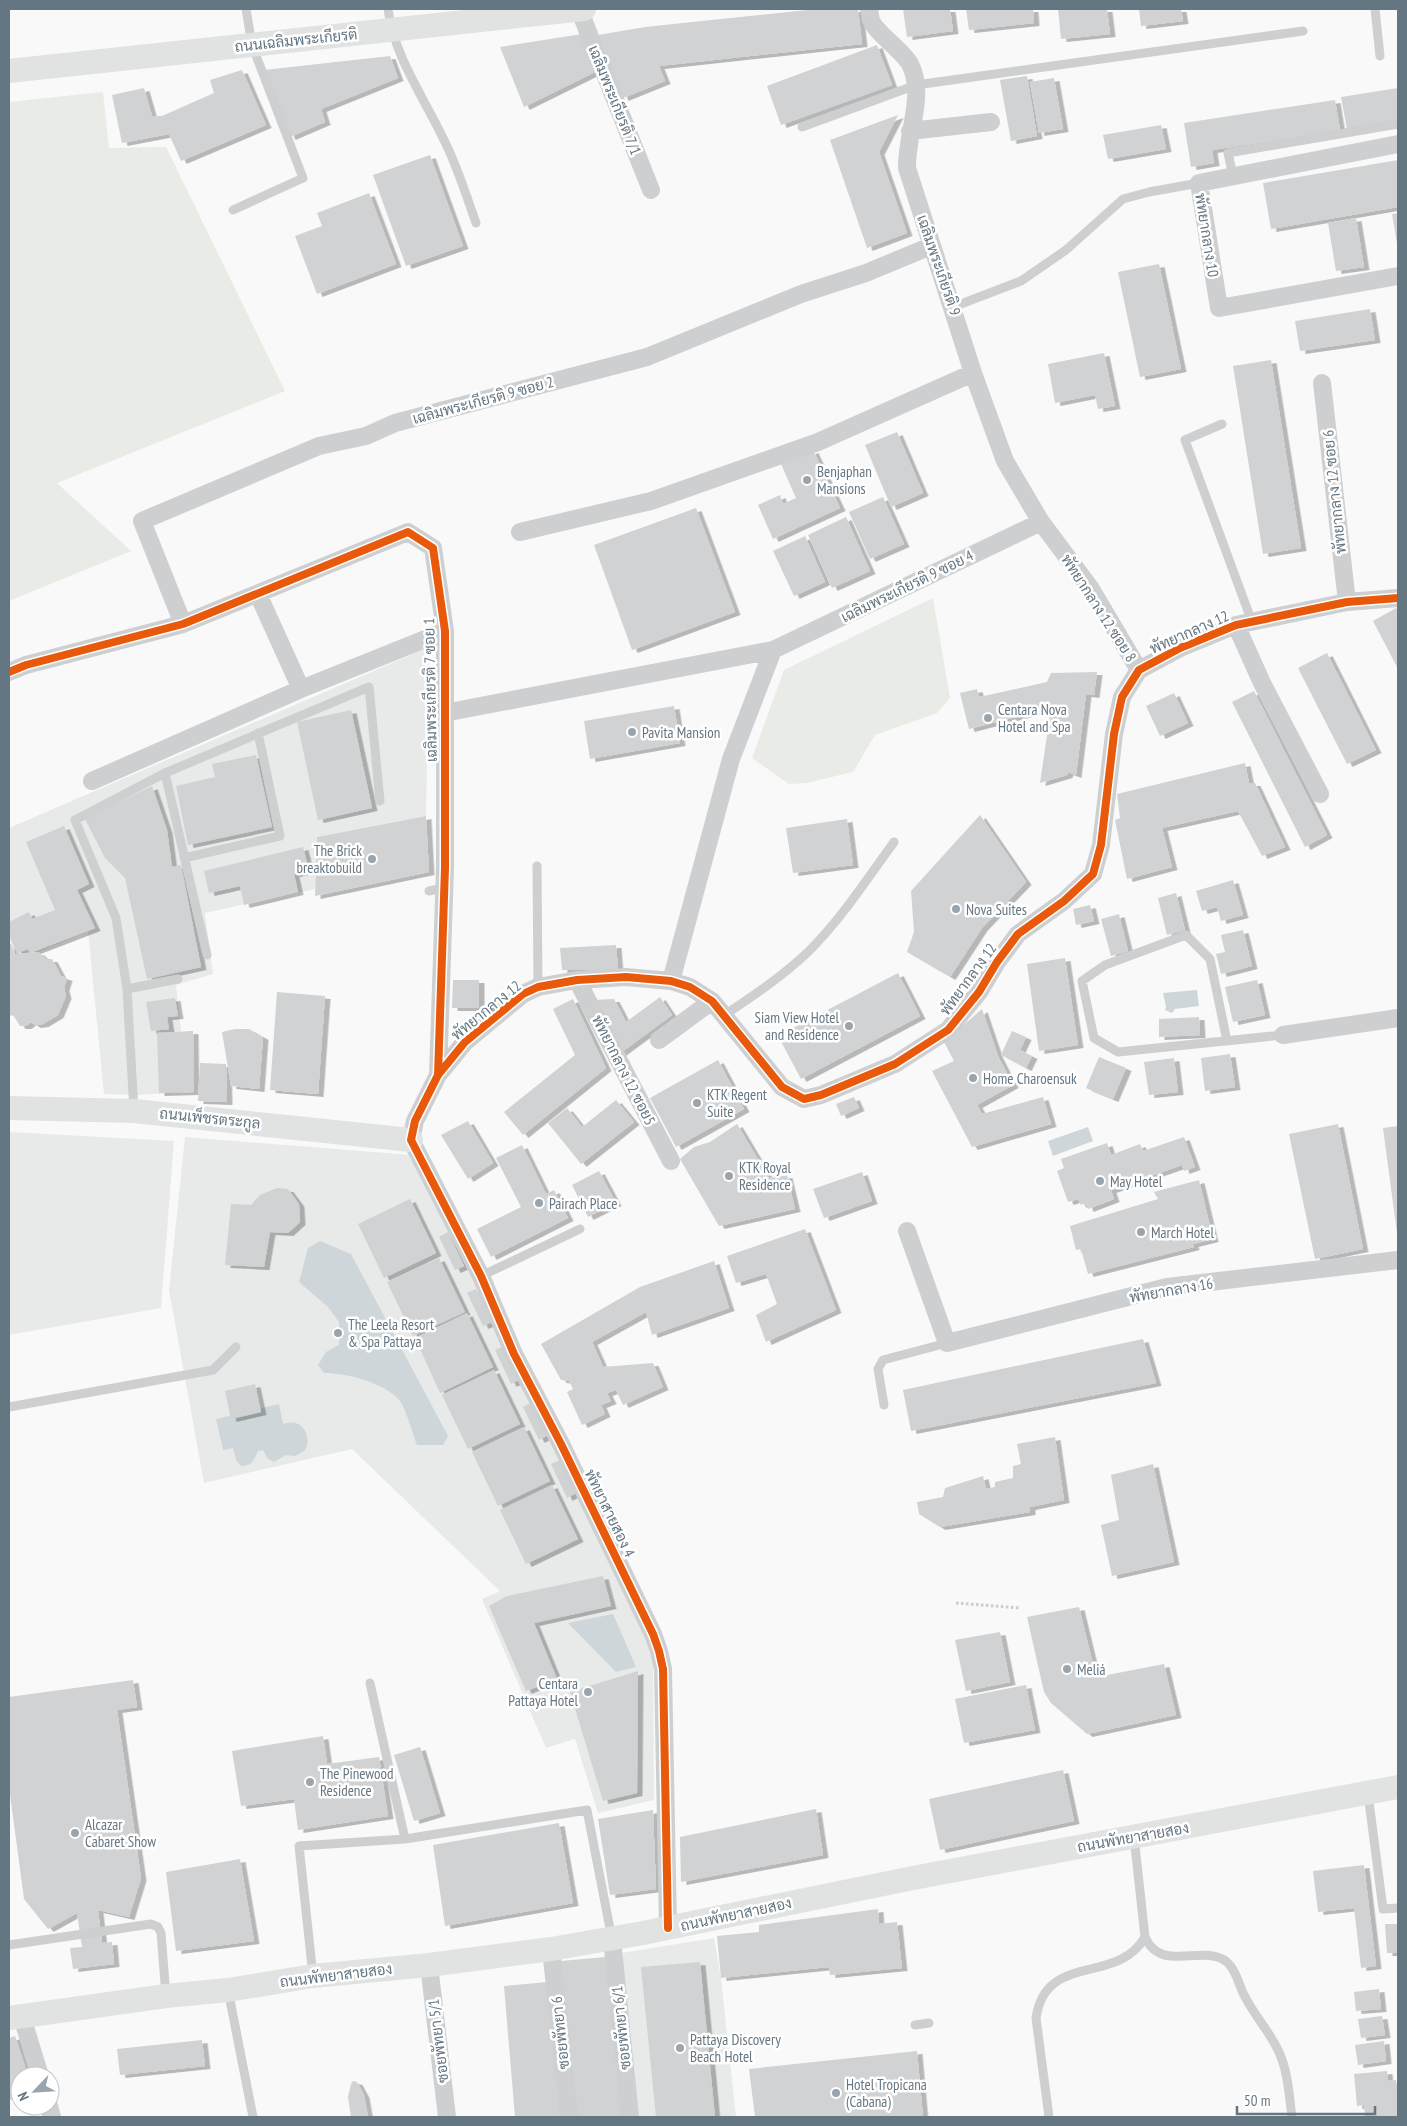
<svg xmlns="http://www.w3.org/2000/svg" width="1407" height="2126" font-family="'PT Sans Narrow',Sarabun,sans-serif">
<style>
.built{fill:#e8e9e9}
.green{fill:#e8ebe6}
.water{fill:#ced6d9}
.building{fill:#d0d2d3;filter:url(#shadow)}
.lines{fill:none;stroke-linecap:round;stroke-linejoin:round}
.path{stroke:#cbcccd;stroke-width:3;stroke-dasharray:2.5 2.5;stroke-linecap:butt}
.lane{stroke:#cecfd0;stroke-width:9}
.street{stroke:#cecfd0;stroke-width:18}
.secondary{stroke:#e1e2e2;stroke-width:24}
.cycleway-casing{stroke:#fff;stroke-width:11}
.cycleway{stroke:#e8590c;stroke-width:8}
.poi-dot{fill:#99a4ac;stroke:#fff;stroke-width:2}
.labels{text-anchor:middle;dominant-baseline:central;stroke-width:5;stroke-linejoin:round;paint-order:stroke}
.street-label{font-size:15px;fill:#657683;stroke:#fff}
.poi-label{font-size:15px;fill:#657683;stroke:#fff;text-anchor:start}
</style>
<defs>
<filter id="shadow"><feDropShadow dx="5.5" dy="3" stdDeviation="0" flood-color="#0004"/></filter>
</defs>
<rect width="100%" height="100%" fill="#f9f9f9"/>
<path class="built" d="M429 647 426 816 317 837 315 889 205 913 213 974 176 985 181 1032 193 1031 194 1092 134 1095 104 1094 88 931 39 952 15 954 9 939V828Z
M9 1132 174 1141 161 1308 9 1335Z
M185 1137 412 1155 653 1646 654 1800 598 1813 575 1739 546 1748 482 1599 500 1591 352 1449 204 1483 169 1290Z
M714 1938 721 1978 736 2117H638L622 1953Z"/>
<path class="green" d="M103 92 109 148 166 147 285 391 57 483 131 551 9 601V102Z
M933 598 950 698 937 713 875 735 853 772 806 783 789 784 752 758 784 670Z"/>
<path class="water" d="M1197 990 1199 1006 1175 1009 1172 1013 1165 1010 1166 1007 1163 993Z
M1088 1127 1093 1141 1053 1156 1048 1141Z
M320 1241 351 1254 448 1436 443 1445H417C413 1435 406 1409 400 1401 386 1383 346 1373 324 1373L318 1365 326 1352 339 1345V1322L328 1307 299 1282 308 1248Z
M279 1404 283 1424C286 1423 292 1422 295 1423 306 1425 311 1441 305 1450 303 1452 298 1454 295 1456L286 1455 274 1462 268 1459 263 1450 258 1451C254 1460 252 1466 241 1466L236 1460 233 1448 223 1450 216 1419Z
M613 1614 636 1667 616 1672 568 1623Z"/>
<path class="building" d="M817 9H858L862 44 659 66 665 81 623 98 598 35 645 27Z
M903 9H950L953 31 907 37Z
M966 9H1033L1034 23 969 30Z
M1058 9H1107L1110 34 1061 39Z
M1139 9H1181L1183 21 1141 26Z
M582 34 597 71 524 107 500 47Z
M877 45 892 85 781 125 767 86Z
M390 56 398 78 321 109 325 122 290 137 264 70Z
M242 70 266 125 181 161 169 134 122 143 112 95 144 88 152 116H162L214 93 210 80Z
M1027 76 1037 136 1011 141 1000 80Z
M1054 78 1063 129 1039 133 1030 82Z
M1398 88V120L1347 129 1341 97Z
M1335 100 1340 130 1212 150 1214 163 1191 167 1184 123Z
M898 115 879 152 907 233 867 248 830 140Z
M1161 125 1166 149 1108 159 1103 135Z
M430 155 463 246 406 266 373 175Z
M1398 160V207L1271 229 1263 183Z
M369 193 396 264 317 294 295 236 322 226 317 213Z
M1398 213V244H1397L1392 214Z
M1356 218 1364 267 1336 271 1328 223Z
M1159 264 1181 369 1140 377 1118 272Z
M1370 309 1375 340 1300 351 1295 321Z
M1104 353 1115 406 1098 409 1095 395 1055 403 1048 364Z
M1271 360 1301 548 1263 554 1233 366Z
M897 432 923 493 891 507 865 445Z
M813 450 840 508 773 539 758 505 780 495 783 504 796 498 781 464Z
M883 497 904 544 870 559 849 512Z
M696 508 735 612 632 650 594 545Z
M846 517 870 571 832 588 808 535Z
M805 536 825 582 794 596 773 551Z
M1396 608 1398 612V669L1373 621Z
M1327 653 1376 750 1347 764 1298 668Z
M1097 672 1094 695 1086 694 1076 775 1068 772 1067 775 1040 783 1051 708 969 729 960 693 977 689 979 697 1047 682 1051 673Z
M1254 691 1327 835 1305 847 1232 702Z
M1174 693 1188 723 1160 736 1146 706Z
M674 706 680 743 590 759 584 721Z
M351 710 372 808 318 820 297 722Z
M256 755 272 827 188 845 176 786 215 777 212 764Z
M1245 763 1249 783H1255L1285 847 1262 856 1238 811 1162 828 1172 867 1127 879 1115 820 1120 818 1117 794Z
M152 786 167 830 172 867 181 865 201 967 147 979 125 878 105 858 85 819Z
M980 815 1026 882 982 928 950 977 907 952 914 932 911 891Z
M426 816 429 872 315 896 317 837Z
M847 819 853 865 793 873 786 828Z
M64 826 89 884 77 890 95 928 30 953 28 949 17 953 9 935V922L29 912 32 919 55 910 26 842Z
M303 847 309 871 294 874 298 892 244 905 240 886 209 893 204 871Z
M1233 880 1243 915 1221 921 1217 907 1202 911 1196 891Z
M1176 893 1185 930 1167 935 1158 898Z
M1090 905 1094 921 1076 925 1073 909Z
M1119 914 1128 951 1111 956 1101 919Z
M1243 930 1252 966 1221 974 1216 954 1225 952 1221 935Z
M9 944H11L15 954 38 952 46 959H52L61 976 67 978 64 988 66 996 58 1015 43 1024 35 1025 31 1022 26 1026H20L14 1016 9 1015Z
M616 945 618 969 562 970 560 948Z
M1065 958 1078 1045 1039 1051 1027 964Z
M898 973 920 1016 801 1079 778 1036Z
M453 980H479V1008H452Z
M1257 980 1265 1015 1233 1022 1225 987Z
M277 992 325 996 318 1094 270 1090Z
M660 997 672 1015 619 1054 593 1000 614 999 626 1022Z
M175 998 178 1016 167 1017 169 1029 151 1031 146 1002Z
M573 999 606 1068 523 1135 504 1112 575 1055 553 1009Z
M982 1009 998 1056 1013 1085 977 1105 982 1114 1043 1097 1051 1124 972 1147 932 1071 954 1061 944 1042Z
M1199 1017 1200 1035 1159 1037V1019Z
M235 1029H249L263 1037 259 1089 231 1086 222 1032Z
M193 1031 194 1092 159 1093 157 1033Z
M1012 1031 1026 1037 1020 1050 1032 1056 1026 1068 1001 1055Z
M1230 1054 1235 1087 1205 1091 1201 1058Z
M1099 1057 1126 1068 1113 1099 1086 1088Z
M1174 1058 1178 1092 1149 1095 1144 1062Z
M718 1060 744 1109 676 1147 650 1098Z
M200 1063 226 1064 227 1102 198 1101Z
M854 1097 859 1108 841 1116 836 1104Z
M616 1100 634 1122 581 1164 548 1123 567 1108 582 1127Z
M468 1121 493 1163 468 1179 441 1135Z
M737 1124 769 1178 787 1175 795 1209 719 1226 680 1159 694 1147 710 1142Z
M1338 1124 1363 1249 1315 1259 1289 1134Z
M1398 1126V1233H1397L1383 1128Z
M1184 1137 1195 1167 1184 1171 1182 1165 1111 1190 1114 1199 1088 1209 1086 1203 1081 1205 1078 1199 1068 1202 1057 1171 1064 1168 1061 1159 1107 1143 1111 1155 1140 1144 1143 1151Z
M522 1145 546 1194 554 1190 568 1218 491 1257 477 1229 521 1207 496 1158Z
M599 1171 616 1203 588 1217 572 1185Z
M862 1172 872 1201 824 1218 813 1189Z
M1199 1180 1213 1239 1193 1244 1194 1247 1088 1274 1081 1249 1076 1250 1070 1226 1158 1199 1154 1192Z
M277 1188 288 1189 299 1204 300 1222 288 1233 270 1232 264 1267 225 1265 231 1204 251 1205 260 1195Z
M410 1199 436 1253 384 1278 358 1224Z
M805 1229 836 1310 766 1342 756 1315 777 1304 766 1274 736 1283 727 1256Z
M448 1232 464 1266 455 1270 439 1237Z
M439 1258 465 1312 413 1336 387 1282Z
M714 1261 729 1308 652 1335 646 1312 592 1342 603 1367 653 1363 663 1387 623 1405 616 1390 607 1393 611 1401 601 1405 605 1414 582 1425 567 1392 573 1389 569 1381 561 1380 541 1344 640 1287Z
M476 1289 492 1322 483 1326 467 1293Z
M467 1313 493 1367 440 1393 415 1338Z
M1143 1339 1156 1383 911 1431 903 1390Z
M504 1346 521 1379 511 1384 495 1350Z
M494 1370 520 1424 468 1449 442 1395Z
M255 1384 261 1412 231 1419 225 1391Z
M532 1402 548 1435 539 1440 523 1407Z
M524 1427 550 1481 498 1506 472 1452Z
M1055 1437 1064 1500 1030 1507V1512L940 1527 919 1514 917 1502 943 1497 945 1488 983 1476 986 1489 995 1487V1482L1013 1478V1466L1021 1464 1017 1444Z
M560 1460 576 1493 567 1498 551 1464Z
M1153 1464 1174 1562 1112 1576 1101 1525 1119 1520 1111 1475Z
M552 1485 578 1539 526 1564 500 1510Z
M603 1576 611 1606 534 1623 557 1679 526 1691 489 1606 507 1596Z
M1079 1607 1095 1673 1107 1675 1164 1664 1176 1715 1087 1734 1051 1703 1044 1692 1027 1617Z
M1000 1632 1010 1682 966 1691 955 1640Z
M638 1671 637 1793 603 1801 570 1692Z
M133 1680 137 1707 117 1710 141 1878 129 1917 98 1910 102 1943 112 1942 114 1964 73 1969 70 1948 82 1947 77 1913 48 1929 24 1899 9 1787V1697Z
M1026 1685 1035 1730 964 1743 955 1699Z
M323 1736 327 1764 379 1757 388 1816 298 1830 294 1799 241 1806 232 1751Z
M420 1747 440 1813 414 1821 394 1755Z
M1063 1770 1074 1821 940 1850 929 1799Z
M816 1809 823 1855 681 1882 680 1837Z
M653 1810 656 1889 610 1895 598 1819Z
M559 1823 573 1903 445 1926 433 1845Z
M240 1859 254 1941 176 1951 166 1872Z
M1364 1865 1376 1966 1361 1968 1354 1908 1318 1912 1313 1871Z
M878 1909 879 1924 897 1922 902 1968 830 1975 829 1967 721 1978 717 1936 759 1932V1925Z
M1385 1924H1398V1953H1387Z
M605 1957 621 2117H576L561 1961Z
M700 1962 715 2117H656L641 1967Z
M547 1982 560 2117H515L504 1986Z
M1379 1989 1381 2009 1356 2011 1354 1992Z
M1382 2016 1385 2035 1361 2038 1358 2019Z
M15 2036 28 2076H20V2098L9 2100V2038Z
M202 2040 205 2066 120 2075 117 2049Z
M1384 2041 1386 2061 1358 2065 1355 2045Z
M917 2051 923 2117H755L749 2069Z
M1387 2071 1388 2081 1396 2080 1398 2117H1365L1364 2105 1357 2106 1354 2074Z
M353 2081 357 2082 364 2095 368 2117H351L348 2097 351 2084Z"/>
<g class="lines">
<path class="path" d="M956 1603 1020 1608"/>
<path class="lane" d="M388 9C394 56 423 96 443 138 457 165 466 195 476 223
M1375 9 1380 56
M802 127 916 85 1303 31
M1233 176 1228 153 1398 124
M233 210 303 178 252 45 246 9
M953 307 1021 281 1066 250 1123 199 1149 192 1199 183
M1222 424 1185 440 1252 622
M165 773 207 955
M184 858 280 836 258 733
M537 866 538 987
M429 891 444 888
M127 989 178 979
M723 1016C753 996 783 976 809 951 842 918 867 879 894 842
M1227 1041 1210 959 1186 935 1105 965 1082 981 1094 1038 1118 1052 1283 1035
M134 1111 127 989 116 918 75 820 165 773 369 687 380 801
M481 1276 580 1229
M884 1405 878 1369 883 1360 947 1343
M9 1407 213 1370 236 1347
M370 1683 405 1839
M1368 1794 1383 1909 1398 1908
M1134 1837 1145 1937C1161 1974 1203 1943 1227 1962 1236 1970 1239 1985 1244 1995 1254 2015 1269 2031 1278 2050 1288 2070 1289 2095 1292 2117
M9 1945 151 1924 158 1927 161 1933 166 1996
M313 1976 299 1846 405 1839 587 1810 612 1939
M228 1990 253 2117
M915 2025 929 2023
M1049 2117 1036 2018C1046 1951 1117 1986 1145 1937"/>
<path class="street" d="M579 9 651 190
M869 9C870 12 870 17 871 20 875 32 902 50 910 64 926 95 906 135 907 168L973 373 1005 461 1041 522 1091 589 1139 670
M910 131 991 122
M1398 144 1199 183 1219 308 1398 276
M1322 383 1347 602
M520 532 651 501 818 442 973 373
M258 594 301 689
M183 624 142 521 319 446 366 436 395 423 647 357 801 294 866 273 931 246
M1236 625 1262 683 1320 794
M9 672 26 665 183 624 408 532 433 548 445 631V868L438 1075
M444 713 773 650 1041 522
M92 781 301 689 445 631
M577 980 671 1161
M671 981 731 759 773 650
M1283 1035 1398 1018
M659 1040 712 1001
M907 1231 947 1343 1167 1287 1398 1260
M668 1928 663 1669 659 1651 653 1634 561 1444 514 1354 481 1276 411 1140 415 1121 438 1075 465 1042 523 994 538 987 577 980 626 977 671 981 690 987 712 1001 782 1087 804 1099 821 1095 895 1064 948 1030 979 992 997 962 1018 934 1064 901 1093 874 1101 845 1114 734 1122 697 1139 670 1180 648 1236 625 1347 602 1398 598
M612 1939 630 2117
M551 1949 569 2117
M429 1965 447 2117
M22 2017 40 2076
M49 2106 52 2117"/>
<path class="secondary" d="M9 71 584 9
M9 1108 134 1111 411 1140
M9 2018 166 1996 228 1990 313 1976 429 1965 551 1949 643 1933 913 1878 1398 1787"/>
<defs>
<path id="cycleway" d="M9 672 26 665 183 624 408 532 433 548 445 631V868L438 1075
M668 1928 663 1669 659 1651 653 1634 561 1444 514 1354 481 1276 411 1140 415 1121 438 1075 465 1042 523 994 538 987 577 980 626 977 671 981 690 987 712 1001 782 1087 804 1099 821 1095 895 1064 948 1030 979 992 997 962 1018 934 1064 901 1093 874 1101 845 1114 734 1122 697 1139 670 1180 648 1236 625 1347 602 1398 598"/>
</defs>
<use href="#cycleway" class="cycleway-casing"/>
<use href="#cycleway" class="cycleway"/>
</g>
<g class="poi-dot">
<circle cx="807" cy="480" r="5"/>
<circle cx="988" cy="718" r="5"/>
<circle cx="632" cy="732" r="5"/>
<circle cx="372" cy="859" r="5"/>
<circle cx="956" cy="909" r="5"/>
<circle cx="849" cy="1026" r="5"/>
<circle cx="973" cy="1078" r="5"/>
<circle cx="697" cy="1103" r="5"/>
<circle cx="729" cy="1176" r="5"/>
<circle cx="1100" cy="1181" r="5"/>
<circle cx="539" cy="1203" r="5"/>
<circle cx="1141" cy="1232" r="5"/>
<circle cx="338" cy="1333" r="5"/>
<circle cx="1067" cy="1669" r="5"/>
<circle cx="588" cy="1692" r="5"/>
<circle cx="310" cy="1782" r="5"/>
<circle cx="75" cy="1833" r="5"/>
<circle cx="680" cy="2048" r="5"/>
<circle cx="836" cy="2093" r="5"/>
</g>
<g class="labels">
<g class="street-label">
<text transform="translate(296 40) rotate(-6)">ถนนเฉลิมพระเกียรติ</text>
<text transform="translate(615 100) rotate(68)">เฉลิมพระเกียรติ 7/1</text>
<text transform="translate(1207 235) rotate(81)">พัทยากลาง 10</text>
<text transform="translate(939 265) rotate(71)">เฉลิมพระเกียรติ 9</text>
<text transform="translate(483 400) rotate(-15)">เฉลิมพระเกียรติ 9 ซอย 2</text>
<text transform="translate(1334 492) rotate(-96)">พัทยากลาง 12 ซอย 6</text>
<text transform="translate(907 586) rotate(-26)">เฉลิมพระเกียรติ 9 ซอย 4</text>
<text transform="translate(1099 608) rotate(57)">พัทยากลาง 12 ซอย 8</text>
<text transform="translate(1189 632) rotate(-24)">พัทยากลาง 12</text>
<text transform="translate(430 690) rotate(-91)">เฉลิมพระเกียรติ 7 ซอย 1</text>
<text transform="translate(968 979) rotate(-54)">พัทยากลาง 12</text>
<text transform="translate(486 1010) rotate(-39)">พัทยากลาง 12</text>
<text transform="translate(624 1070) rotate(63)">พัทยากลาง 12 ซอย5</text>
<text transform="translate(210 1118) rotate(6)">ถนนเพ็ชรตระกูล</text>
<text transform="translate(1171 1290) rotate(-10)">พัทยากลาง 16</text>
<text transform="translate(610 1513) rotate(64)">พัทยาสายสอง 4</text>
<text transform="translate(1133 1837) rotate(-10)">ถนนพัทยาสายสอง</text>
<text transform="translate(736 1914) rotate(-12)">ถนนพัทยาสายสอง</text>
<text transform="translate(336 1975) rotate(-7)">ถนนพัทยาสายสอง</text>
<text transform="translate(621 2028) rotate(-96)">ซอยพัทยา 6/1</text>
<text transform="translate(560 2033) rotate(-96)">ซอยพัทยา 6</text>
<text transform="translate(438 2041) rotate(-97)">ซอยพัทยา 5/1</text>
</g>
<g class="poi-label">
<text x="817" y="471">Benjaphan<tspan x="817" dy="17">Mansions</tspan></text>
<text x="998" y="709">Centara Nova<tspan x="998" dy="17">Hotel and Spa</tspan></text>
<text x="642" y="732">Pavita Mansion</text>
<text x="362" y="850" text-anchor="end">The Brick<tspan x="362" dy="17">breaktobuild</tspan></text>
<text x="966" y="909">Nova Suites</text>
<text x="839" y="1017" text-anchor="end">Siam View Hotel<tspan x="839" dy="17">and Residence</tspan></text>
<text x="983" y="1078">Home Charoensuk</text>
<text x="707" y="1094">KTK Regent<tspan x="707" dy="17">Suite</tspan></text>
<text x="739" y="1167">KTK Royal<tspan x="739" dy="17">Residence</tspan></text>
<text x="1110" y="1181">May Hotel</text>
<text x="549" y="1203">Pairach Place</text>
<text x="1151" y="1232">March Hotel</text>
<text x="348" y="1324">The Leela Resort<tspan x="348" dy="17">&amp; Spa Pattaya</tspan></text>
<text x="1077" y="1669">Meliá</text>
<text x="578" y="1683" text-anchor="end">Centara<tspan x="578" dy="17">Pattaya Hotel</tspan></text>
<text x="320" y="1773">The Pinewood<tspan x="320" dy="17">Residence</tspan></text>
<text x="85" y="1824">Alcazar<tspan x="85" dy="17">Cabaret Show</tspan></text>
<text x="690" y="2039">Pattaya Discovery<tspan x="690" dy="17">Beach Hotel</tspan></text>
<text x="846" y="2084">Hotel Tropicana<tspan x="846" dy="17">(Cabana)</tspan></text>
</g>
</g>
<rect width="1407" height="2126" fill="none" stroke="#657683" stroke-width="20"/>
<g transform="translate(35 2091) rotate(245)"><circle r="24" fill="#ffffff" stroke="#c1c8cd"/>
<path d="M0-4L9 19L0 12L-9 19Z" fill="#99a4ac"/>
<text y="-8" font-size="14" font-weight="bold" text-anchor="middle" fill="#657683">N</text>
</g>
<path d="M1237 2106v8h138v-8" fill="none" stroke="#657683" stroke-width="2.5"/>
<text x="1244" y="2106" font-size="15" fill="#657683" stroke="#ffffff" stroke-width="4" paint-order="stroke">50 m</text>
</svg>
